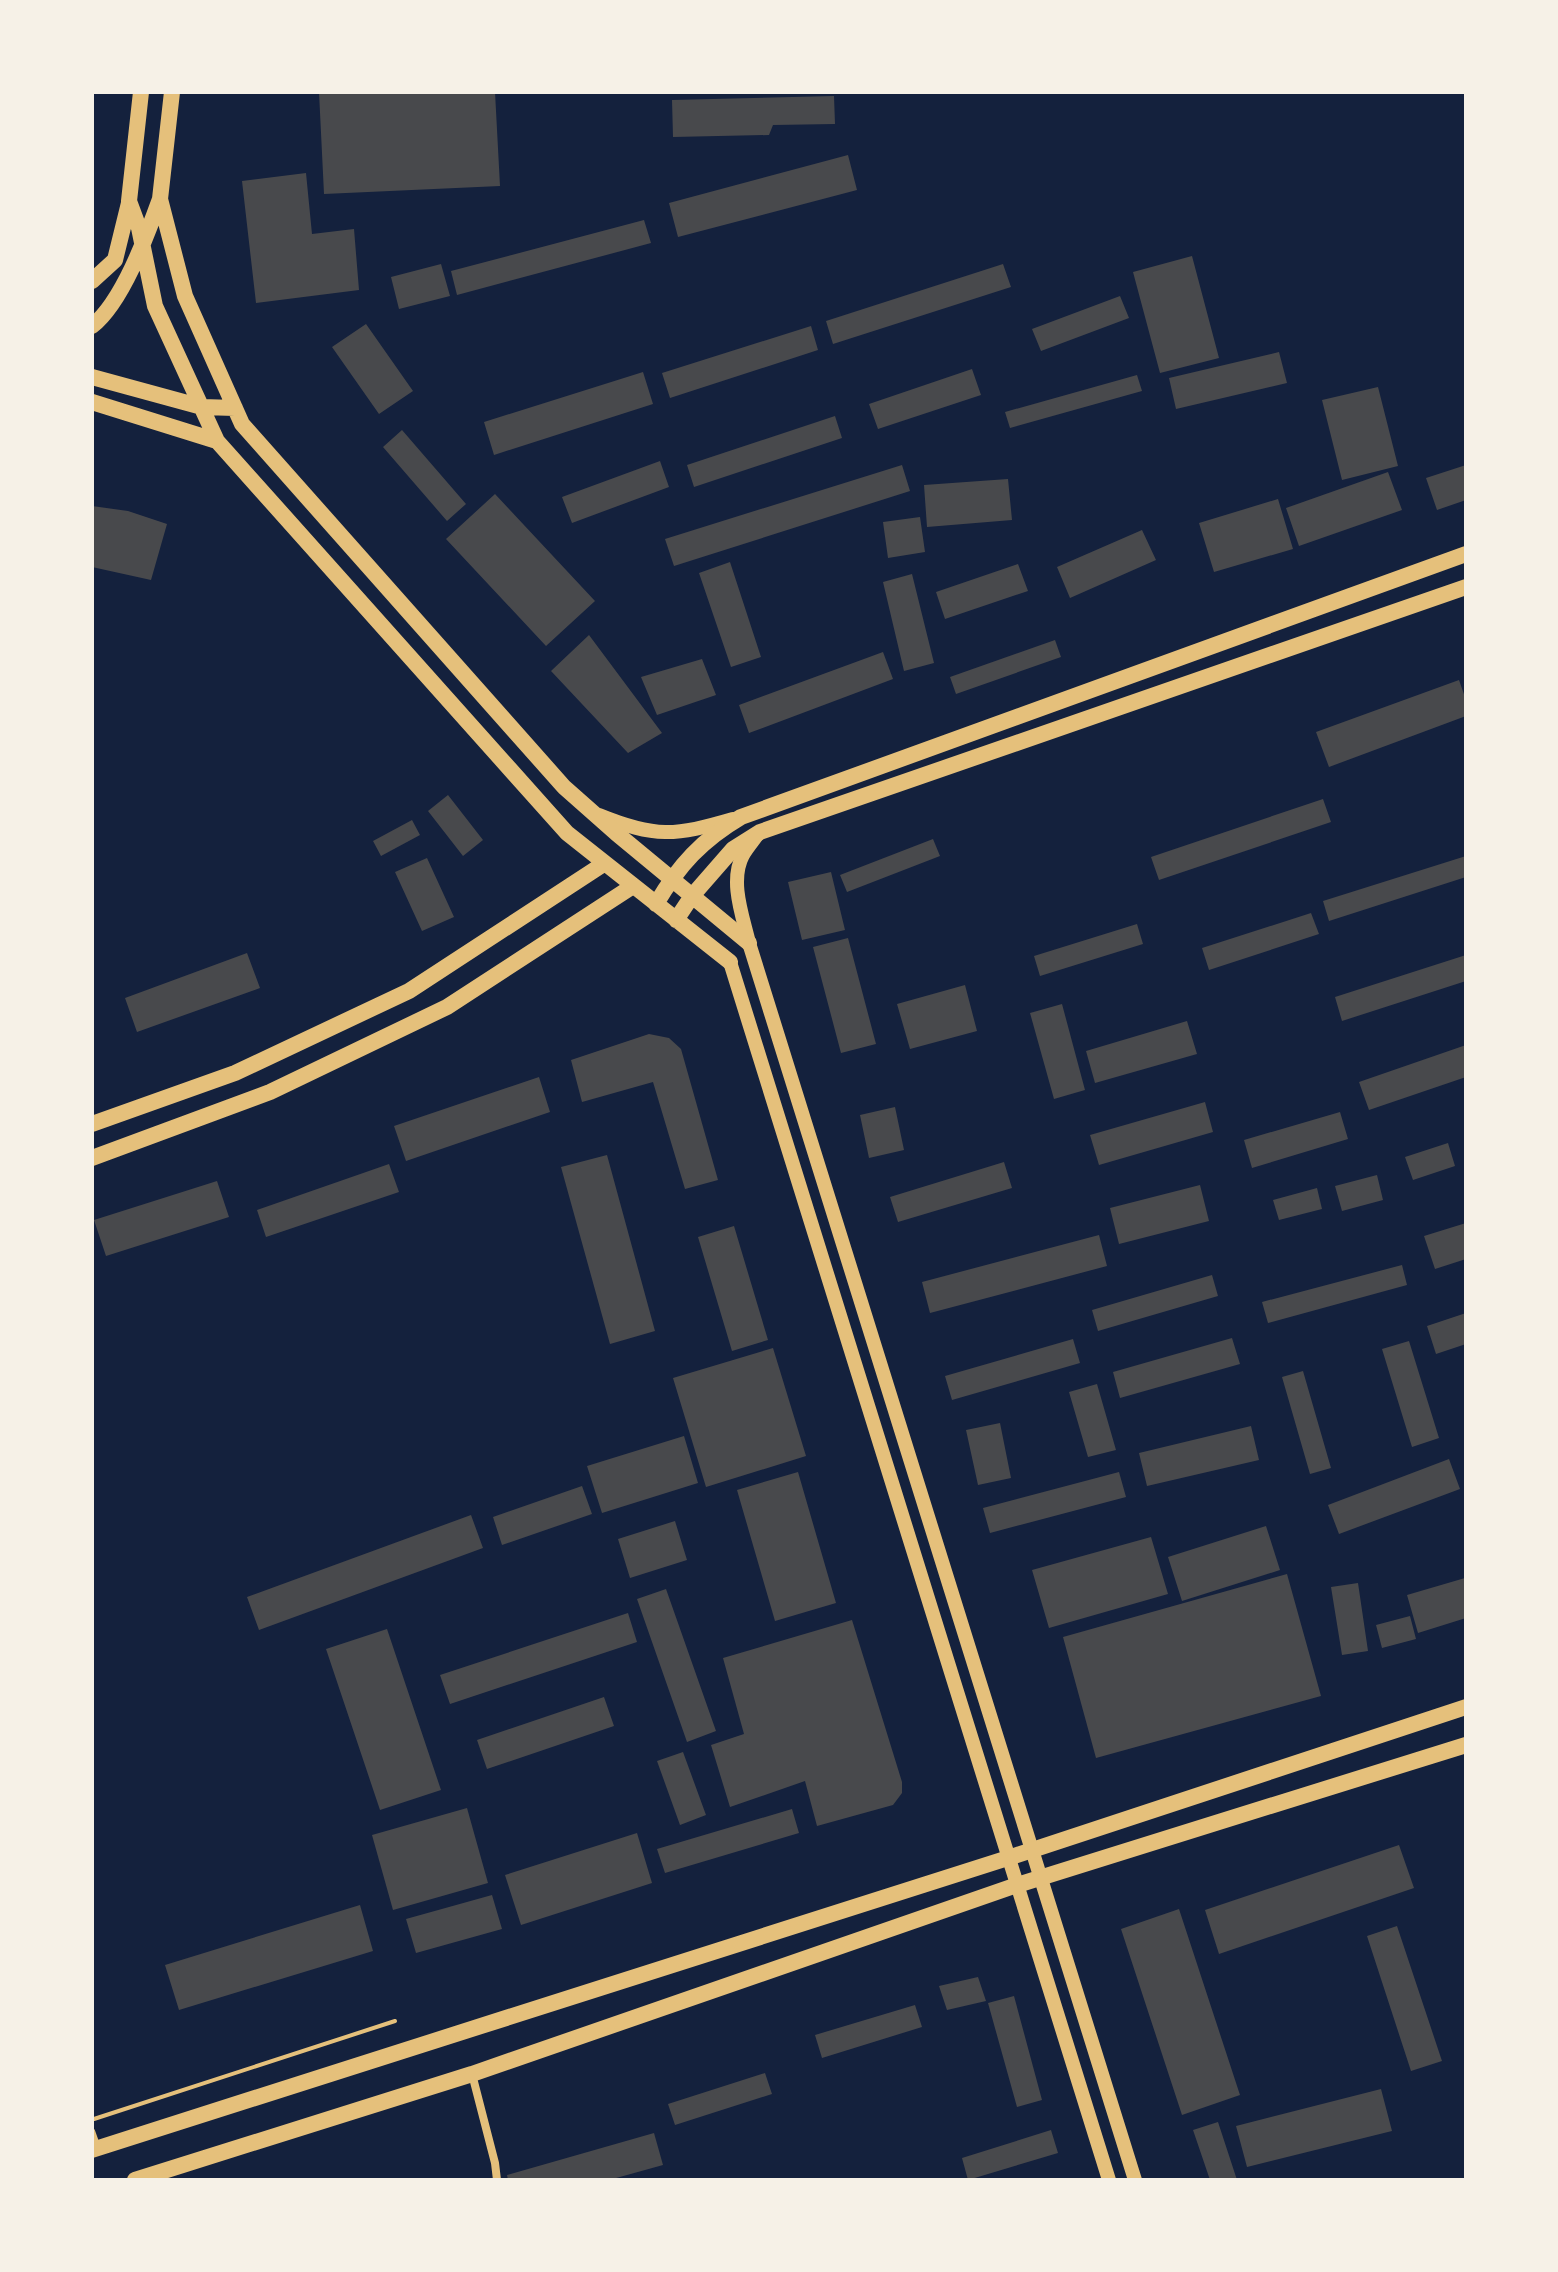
<svg xmlns="http://www.w3.org/2000/svg" width="1558" height="2272" font-family="'Asap Condensed',sans-serif">
<style>
.building{fill:#48494c}
.lines{fill:none;stroke-linecap:round;stroke-linejoin:round}
.path{stroke:#e5c07b;stroke-width:4}
.service{stroke:#e5c07b;stroke-width:6}
.minor{stroke:#e5c07b;stroke-width:8}
.tertiary{stroke:#e5c07b;stroke-width:14}
.secondary{stroke:#e5c07b;stroke-width:16}
</style>
<rect width="100%" height="100%" fill="#14213d"/>
<path class="building" d="M319 92H495L500 186 324 194Z
M834 96 835 124 773 125 769 135 673 137 672 100Z
M848 155 857 190 678 237 669 203Z
M306 173 312 234 354 229 359 290 256 303 242 181Z
M644 220 651 243 457 295 451 271Z
M1192 256 1219 358 1160 373 1133 272Z
M441 264 450 296 399 309 391 277Z
M1003 264 1011 287 833 344 826 321Z
M1120 296 1129 318 1041 351 1032 329Z
M366 324 413 391 379 414 332 347Z
M811 326 818 350 670 398 662 373Z
M1279 352 1287 383 1176 409 1169 378Z
M972 369 981 395 878 429 869 404Z
M643 372 653 404 494 455 484 422Z
M1137 375 1142 391 1010 428 1005 412Z
M1378 387 1398 466 1342 480 1322 400Z
M835 416 842 438 694 487 687 465Z
M402 430 466 504 447 521 383 447Z
M660 461 669 487 572 523 562 497Z
M902 465 910 491 674 566 665 539Z
M1466 465V500L1437 510 1426 478Z
M1388 472 1402 510 1299 546 1286 508Z
M1008 479 1012 520 927 527 924 485Z
M495 494 595 601 546 646 446 539Z
M1278 499 1293 549 1214 572 1199 523Z
M92 506 128 511 167 524 151 580 92 567Z
M920 517 925 552 888 558 883 522Z
M1142 530 1156 560 1070 598 1057 567Z
M730 562 761 657 731 667 699 573Z
M1018 564 1028 591 945 619 936 592Z
M912 574 934 663 904 671 883 582Z
M589 635 662 733 628 753 551 671Z
M1055 640 1061 657 956 694 950 677Z
M883 652 893 679 749 733 739 705Z
M702 659 716 695 657 715 641 677Z
M1459 680 1466 700V716L1329 767 1316 732Z
M448 795 483 840 463 856 428 811Z
M1323 799 1331 822 1159 880 1151 857Z
M412 820 420 835 381 856 373 841Z
M933 839 940 856 847 892 840 875Z
M1466 856V877L1329 921 1323 901Z
M427 858 454 917 422 931 395 872Z
M831 872 845 930 802 940 788 882Z
M1311 913 1319 934 1209 970 1202 948Z
M1137 924 1143 944 1040 976 1034 956Z
M848 938 876 1044 841 1053 813 947Z
M247 953 260 988 137 1032 125 998Z
M1466 955V981L1342 1021 1335 997Z
M965 985 977 1031 910 1049 897 1004Z
M1062 1004 1085 1090 1054 1099 1030 1013Z
M1187 1021 1197 1054 1095 1083 1086 1051Z
M649 1034 669 1038 681 1049 718 1180 685 1189 653 1082 582 1102 571 1060Z
M1466 1045V1077L1369 1110 1359 1082Z
M539 1077 550 1112 406 1161 394 1126Z
M1205 1102 1213 1132 1099 1165 1090 1135Z
M895 1107 904 1150 869 1158 860 1115Z
M1340 1112 1348 1139 1252 1168 1244 1140Z
M1448 1143 1455 1166 1413 1180 1405 1157Z
M607 1155 655 1331 610 1344 561 1167Z
M1004 1162 1012 1188 898 1222 890 1197Z
M389 1164 399 1192 266 1237 257 1210Z
M1377 1175 1383 1200 1342 1211 1335 1186Z
M217 1181 229 1217 106 1256 94 1220Z
M1200 1185 1209 1221 1119 1244 1110 1208Z
M1317 1188 1322 1209 1279 1220 1273 1200Z
M1466 1223V1259L1435 1269 1424 1236Z
M734 1226 768 1340 732 1351 698 1237Z
M1099 1235 1107 1266 930 1313 922 1282Z
M1402 1265 1407 1285 1268 1323 1262 1302Z
M1212 1275 1218 1296 1098 1331 1092 1310Z
M1466 1313V1344L1436 1354 1427 1326Z
M1232 1338 1240 1364 1120 1398 1113 1372Z
M1073 1339 1080 1363 952 1400 945 1376Z
M1409 1341 1439 1438 1412 1447 1382 1349Z
M773 1348 806 1456 706 1487 673 1378Z
M1303 1371 1331 1468 1310 1474 1282 1377Z
M1097 1384 1116 1450 1088 1457 1069 1392Z
M1000 1423 1011 1478 978 1485 966 1430Z
M1251 1426 1259 1460 1147 1486 1139 1453Z
M684 1436 698 1483 602 1513 587 1466Z
M1449 1459 1460 1489 1339 1534 1328 1505Z
M798 1472 836 1603 775 1621 737 1490Z
M1119 1472 1126 1497 990 1533 983 1508Z
M582 1486 592 1514 502 1545 493 1517Z
M471 1515 483 1548 259 1630 247 1597Z
M675 1521 687 1560 630 1578 618 1539Z
M1266 1526 1280 1570 1182 1601 1168 1557Z
M1151 1537 1168 1594 1049 1628 1032 1570Z
M1287 1574 1321 1696 1096 1758 1063 1637Z
M1465 1578 1466 1618 1418 1633 1407 1595Z
M1358 1583 1368 1651 1342 1655 1331 1587Z
M666 1589 716 1731 687 1742 637 1599Z
M628 1613 637 1642 450 1704 440 1675Z
M1410 1616 1416 1639 1382 1648 1376 1625Z
M852 1620 902 1782V1793L893 1805 817 1826 805 1781 730 1807 711 1745 744 1734 723 1658Z
M387 1629 441 1790 380 1810 326 1649Z
M604 1697 614 1726 487 1769 477 1740Z
M683 1752 706 1815 680 1825 657 1761Z
M467 1808 488 1883 393 1910 372 1835Z
M792 1809 799 1833 665 1873 657 1849Z
M637 1833 652 1883 521 1925 505 1875Z
M1399 1845 1414 1888 1219 1954 1205 1910Z
M492 1895 502 1929 416 1953 406 1919Z
M360 1905 373 1951 179 2010 165 1965Z
M1179 1909 1240 2095 1182 2115 1121 1929Z
M1397 1926 1442 2061 1411 2071 1367 1936Z
M978 1977 986 2001 947 2010 939 1986Z
M1014 1996 1042 2100 1017 2107 988 2003Z
M915 2005 922 2027 822 2058 815 2035Z
M765 2073 772 2094 675 2125 668 2104Z
M1381 2089 1392 2131 1247 2167 1236 2126Z
M1218 2122 1237 2180H1210L1193 2130Z
M1051 2130 1058 2153 968 2180 962 2158Z
M654 2133 663 2165 609 2180H508L507 2175Z"/>
<g class="lines">
<path class="path" d="M94 2119 395 2021"/>
<path class="service" d="M92 2131 97 2145"/>
<path class="minor" d="M472 2074 495 2163 497 2180"/>
<path class="tertiary" d="M599 815C655 838 675 836 733 819
M758 834C753 841 747 848 743 855 729 881 743 917 749 943L1135 2180
M730 962 1109 2180"/>
<path class="secondary" d="M141 92 129 201 139 228 155 306 217 441 567 833 730 962
M172 92 160 199 185 296 242 424 564 787 616 833 749 943
M92 281 115 260 129 203
M92 326C122 303 147 235 160 199
M92 377 202 407 235 408
M92 402 217 441
M656 904C679 865 702 840 741 817L1466 554
M676 920 692 896 733 849 760 832 1466 587
M92 1124 235 1073 409 991 605 863
M92 1158 270 1092 447 1007 633 886
M92 2150 1008 1858 1466 1707
M135 2180 472 2074 1017 1885 1466 1745"/>
</g>
<rect width="1558" height="2272" fill="none" stroke="#f6f1e7" stroke-width="188"/>
</svg>
